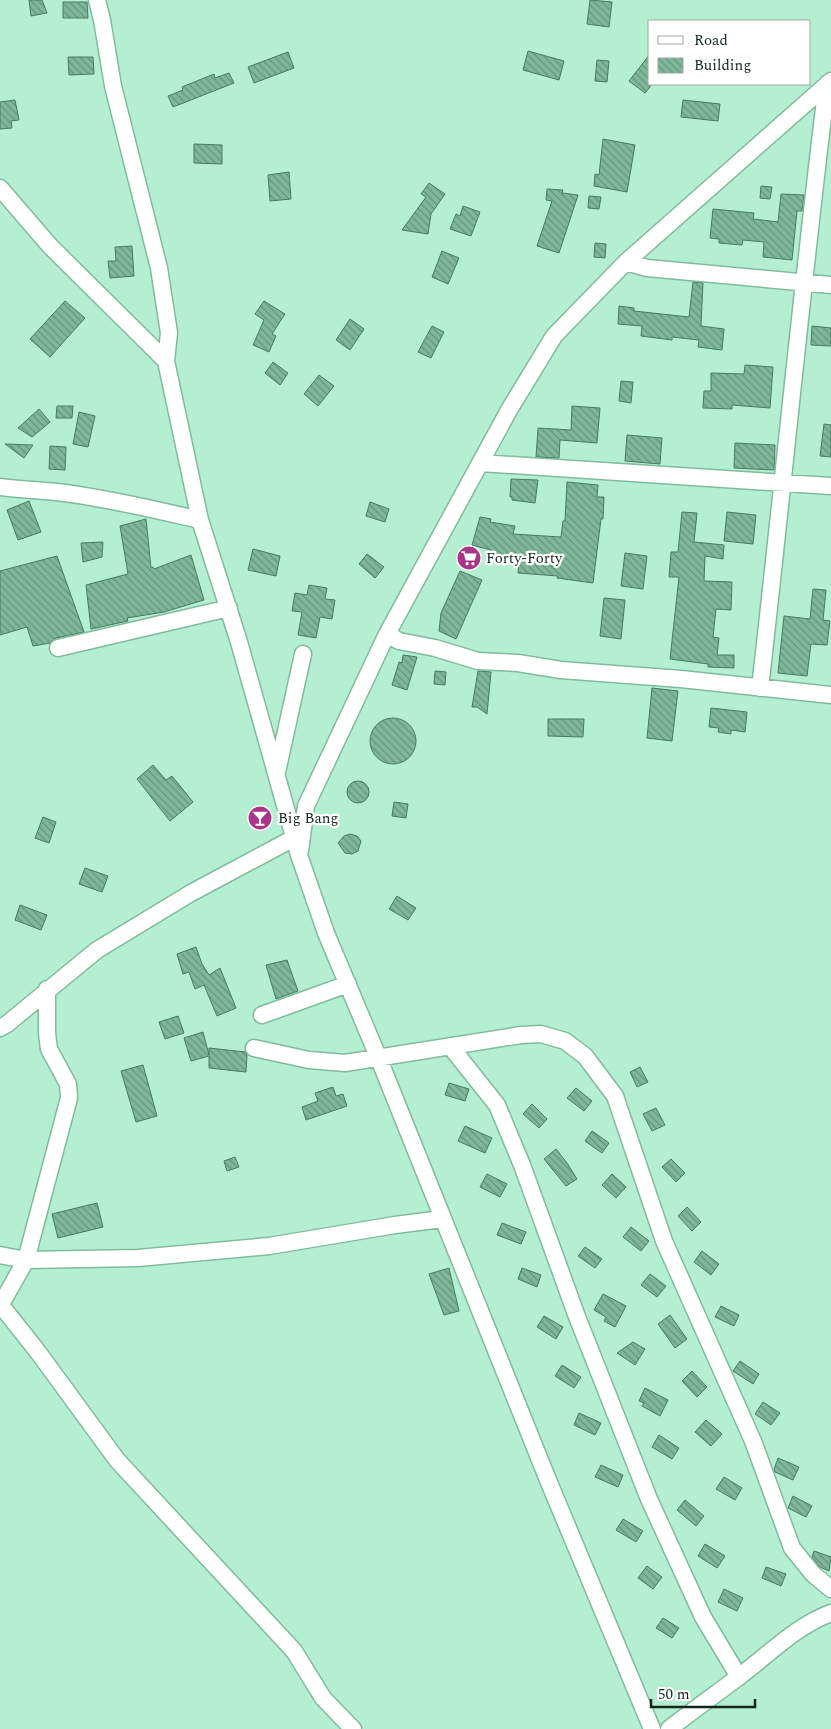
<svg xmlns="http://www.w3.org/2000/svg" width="831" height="1729" font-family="Spectral,serif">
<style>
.building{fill:url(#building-back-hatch);stroke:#447c61}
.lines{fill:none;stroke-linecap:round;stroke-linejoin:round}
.minor-casing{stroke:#81bb9e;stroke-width:19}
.minor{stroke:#fff;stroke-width:16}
.labels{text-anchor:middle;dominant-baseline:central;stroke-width:4.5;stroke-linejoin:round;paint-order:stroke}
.poi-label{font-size:15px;fill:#10271c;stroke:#fff;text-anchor:start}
</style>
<defs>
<pattern id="building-back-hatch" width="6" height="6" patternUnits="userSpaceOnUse" patternTransform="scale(1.25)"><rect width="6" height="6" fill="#7eb79a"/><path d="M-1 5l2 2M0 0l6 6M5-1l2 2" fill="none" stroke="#66957d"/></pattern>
</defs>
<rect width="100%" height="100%" fill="#b4efd1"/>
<path class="building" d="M29 0H42L47 13 31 16Z
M590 0 612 2 609 27 587 24Z
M63 2H87L88 18H63Z
M528 51 564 61 559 80 523 70Z
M288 52 294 68 254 83 248 67Z
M650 54V87L645 93 629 81Z
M68 57H93L94 74 69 75Z
M597 60 609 61 607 82 595 81Z
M229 73 234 83 173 107 168 96 183 90 182 87 214 74 215 78Z
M15 100 19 120 11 121 12 128 0 129V102Z
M683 100 720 104 718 121 681 117Z
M603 139 635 145 627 192 594 186 595 174 599 175Z
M194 144 222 145V164L194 163Z
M289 172 291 199 270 201 268 175Z
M429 183 445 194 431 214 428 234 402 230 426 197 421 194Z
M761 186 772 187 770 199 760 198Z
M547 189 563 190 562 193 578 195 559 253 537 246 552 201 546 200Z
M781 194 804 195 802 211H797L792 260 763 257 764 242 743 240 742 245 719 243V239L710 238 713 209 754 213 753 219 778 222Z
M589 196 601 197 599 209 588 208Z
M463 206 480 212 471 236 450 229 456 214 460 216Z
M595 243 606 244 605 258 594 257Z
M132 246 134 276 110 278 108 261H116L115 247Z
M442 251 459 258 448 284 432 277Z
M693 282 703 283 701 326 724 329 722 350 698 347 699 340 672 337V340L641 336 642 326 618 324 619 306 634 308V311L689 317Z
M65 301 85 318 50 357 30 339Z
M264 301 285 314 272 334 276 336 269 352 253 345 264 320 255 314Z
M350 319 364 329 350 350 336 340Z
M432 326 444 332 431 358 418 352Z
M812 326 831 328V346L811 345Z
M273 362 288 373 280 385 265 373Z
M745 365 773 367 770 408 732 405V409L703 408 704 391H711V373L744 374Z
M319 375 334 386 318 406 304 394Z
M621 381 633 382 631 403 619 401Z
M57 406H73L72 418H56Z
M572 406 600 408 597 443 560 440 559 458 536 457 538 428 571 430Z
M39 409 50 422 32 437 18 428Z
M79 412 95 416 88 447 73 444Z
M824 424 831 425V457L820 456Z
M627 435 662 438 660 464 625 461Z
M735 443 775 445 774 470 734 468Z
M5 444 33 445 24 458Z
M50 446 66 447 65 470 49 469Z
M511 479 538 480 535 503 512 500V497H510Z
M567 482 598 485 597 497H604L603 519H601L593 583 557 578 558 576 518 573 519 562 489 557 491 550 472 545 480 517 491 519 490 522 515 526 513 534 561 537 563 521H565Z
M29 501 41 532 18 540 7 510Z
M370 502 389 509 385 522 366 516Z
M682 512 697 513 694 542 724 545 723 559 705 556 704 581 732 582 731 610 716 609 713 637 719 638 717 655H734V668L708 667V664L670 659 679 577H669L671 552H678Z
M727 512 756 515 753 544 724 541Z
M146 519 151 568 153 567 154 569 191 555 204 600 164 612 127 618 128 621 91 629 86 585 128 574 120 526Z
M103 542 102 557 83 562 81 543Z
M253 549 280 556 276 576 248 570Z
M625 553 647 556 643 589 621 586Z
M367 554 384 567 375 578 359 564Z
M57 556 84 632 56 638 50 643 33 646 27 627 0 635V571Z
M460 571 482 580 456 639 439 631 441 613Z
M309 585 327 588 325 599 335 600 332 619 320 617 316 638 298 635 302 612 292 611 295 593 307 595Z
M813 589 826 590 823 620 830 621 827 645 811 644 807 676 778 673 784 616 810 619Z
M604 598 625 600 621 639 600 636Z
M403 655 417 657 407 690 392 685 399 662 402 663Z
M435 671 446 672 445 685 434 684Z
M478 671 491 672 487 714 477 707H472Z
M652 688 678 691 672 741 647 738Z
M711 708 747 712 745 732 731 730V734L718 732 719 728 709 727Z
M370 741a23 23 0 1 1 46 0a23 23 0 1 1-46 0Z
M548 719H584L583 737 548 736Z
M153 765 166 780 172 776 193 802 170 821 137 779Z
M347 792a11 11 0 1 1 22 0a11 11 0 1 1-22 0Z
M394 802 408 804 406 818 392 816Z
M43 817 56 822 49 843 35 838Z
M350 834 357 836 361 841 358 851 352 854 345 853 338 843 344 836Z
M85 868 108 876 102 892 79 884Z
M397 896 416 908 408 920 389 909Z
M20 905 47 915 41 930 15 920Z
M196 947 202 964 209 975 220 968 236 1008 217 1016 204 985 195 989 189 972 183 974 177 954Z
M287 960 298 991 276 999 266 965Z
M178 1016 184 1033 165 1039 159 1022Z
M203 1032 209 1055V1048L245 1052 247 1055 246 1072 209 1068V1056L191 1061 184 1038Z
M143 1065 157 1116 136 1122 121 1071Z
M640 1067 648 1082 637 1087 630 1072Z
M449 1083 469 1089 465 1101 445 1095Z
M333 1087 336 1096 343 1094 347 1106 306 1120 302 1107 318 1101 315 1093Z
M576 1088 592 1101 584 1111 567 1098Z
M532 1104 547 1119 539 1128 523 1114Z
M656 1108 665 1125 652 1131 643 1114Z
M465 1126 492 1138 485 1153 458 1141Z
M592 1131 609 1143 602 1153 585 1141Z
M556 1149 567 1163 577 1179 566 1186 544 1159Z
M235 1157 239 1167 227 1171 224 1161Z
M671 1159 685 1173 676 1182 662 1167Z
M487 1174 507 1184 500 1197 480 1187Z
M612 1174 626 1187 616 1198 602 1185Z
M97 1203 103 1227 58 1238 52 1214Z
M687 1207 701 1222 692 1231 678 1216Z
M502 1223 526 1232 521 1244 497 1235Z
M631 1227 649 1241 641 1251 623 1237Z
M585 1247 602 1259 595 1268 578 1256Z
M702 1251 719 1264 711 1275 694 1262Z
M449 1268 459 1311 444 1315 429 1274Z
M522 1268 541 1275 537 1287 518 1279Z
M650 1274 666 1286 657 1297 641 1285Z
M603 1294 626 1306 615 1327 604 1321 606 1317 594 1310Z
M721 1306 739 1315 734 1326 715 1317Z
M670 1315 687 1339 675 1348 658 1324Z
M544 1316 563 1327 556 1339 537 1327Z
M633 1342 645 1349 635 1365 617 1353Z
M740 1361 759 1374 753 1384 733 1371Z
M562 1365 581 1377 574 1388 555 1376Z
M692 1371 707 1387 697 1397 682 1381Z
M645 1388 668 1400 660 1416 642 1406 644 1403 639 1401Z
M763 1402 780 1413 771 1425 755 1414Z
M579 1413 601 1423 595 1435 574 1425Z
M706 1420 722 1434 711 1446 695 1432Z
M659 1435 679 1448 672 1459 652 1447Z
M778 1458 799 1467 793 1480 775 1472 774 1469Z
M601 1465 623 1475 618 1487 595 1477Z
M724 1477 742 1488 735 1500 716 1489Z
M793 1496 812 1506 806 1517 788 1508Z
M685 1500 704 1516 696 1526 677 1510Z
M623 1519 643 1531 636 1542 616 1530Z
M705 1544 725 1556 717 1568 698 1556Z
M814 1551 831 1557 829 1571 820 1567 812 1557Z
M647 1566 662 1577 653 1589 638 1578Z
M766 1567 786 1574 781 1586 762 1578Z
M724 1589 743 1598 737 1611 718 1602Z
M663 1618 679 1628 672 1638 656 1628Z"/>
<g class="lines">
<defs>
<path id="minor" d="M97 0 102 20 113 86 159 268 169 333 166 361 200 520 239 642 299 855 326 933 379 1059 548 1480 652 1729
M0 188 50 246 166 361
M626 262 647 268 831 285
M480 463 831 486
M0 487C22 490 43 490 65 493 111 499 156 510 200 520
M387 634 399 641 435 648 478 661 518 663 561 670 681 679 831 695
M58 648 229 608
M760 688C783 487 802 285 827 84
M277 772 303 654
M300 851 306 806 387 634 509 410 554 336 626 262 831 81
M262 1015 348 984
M0 1028 7 1024 97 950 191 893 294 838
M450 1046 497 1105 522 1165 576 1314 649 1499 703 1617 739 1677
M254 1048 309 1060 345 1063 521 1035 541 1034 565 1041 585 1056 615 1096 664 1241 753 1441 792 1548 813 1574 831 1589
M0 1255 26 1260 138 1258 269 1246 395 1225 442 1219
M0 1304 38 1352 117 1460 294 1651 323 1698 353 1729
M0 1306 26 1260 69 1098 68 1084 49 1049 47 1033V989
M669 1729C692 1711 716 1694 740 1676 769 1654 796 1626 831 1613"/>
</defs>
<use href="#minor" class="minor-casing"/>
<use href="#minor" class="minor"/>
</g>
<defs>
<symbol id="supermarket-disc" viewBox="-11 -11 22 22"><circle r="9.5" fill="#ab3388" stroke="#fff"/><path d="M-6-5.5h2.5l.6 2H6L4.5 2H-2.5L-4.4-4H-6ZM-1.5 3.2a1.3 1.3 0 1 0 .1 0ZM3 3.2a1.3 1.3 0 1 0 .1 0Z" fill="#fff"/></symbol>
<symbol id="bar-disc" viewBox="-11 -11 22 22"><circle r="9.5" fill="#ab3388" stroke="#fff"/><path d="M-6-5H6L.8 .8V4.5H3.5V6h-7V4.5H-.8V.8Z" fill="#fff"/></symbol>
</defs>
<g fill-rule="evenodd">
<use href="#supermarket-disc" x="455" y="544" width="28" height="28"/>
<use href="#bar-disc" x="246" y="804" width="28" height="28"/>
</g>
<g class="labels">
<g class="poi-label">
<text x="486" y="558">Forty-Forty</text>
<text x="278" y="818">Big Bang</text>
</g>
</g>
<rect x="648" y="20" width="162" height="65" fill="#ffffff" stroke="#9fa9a4"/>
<rect x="658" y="36" width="25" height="8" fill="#ffffff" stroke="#9fa9a4"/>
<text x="694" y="45" font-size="15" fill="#10271c">Road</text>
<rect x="658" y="58" width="25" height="15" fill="url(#building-back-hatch)" stroke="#9fa9a4"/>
<text x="694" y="70" font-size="15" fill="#10271c">Building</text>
<path d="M651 1699v8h104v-8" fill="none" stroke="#10271c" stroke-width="2.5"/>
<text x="658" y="1699" font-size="15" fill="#10271c" stroke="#ffffff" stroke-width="4" paint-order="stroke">50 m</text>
</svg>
